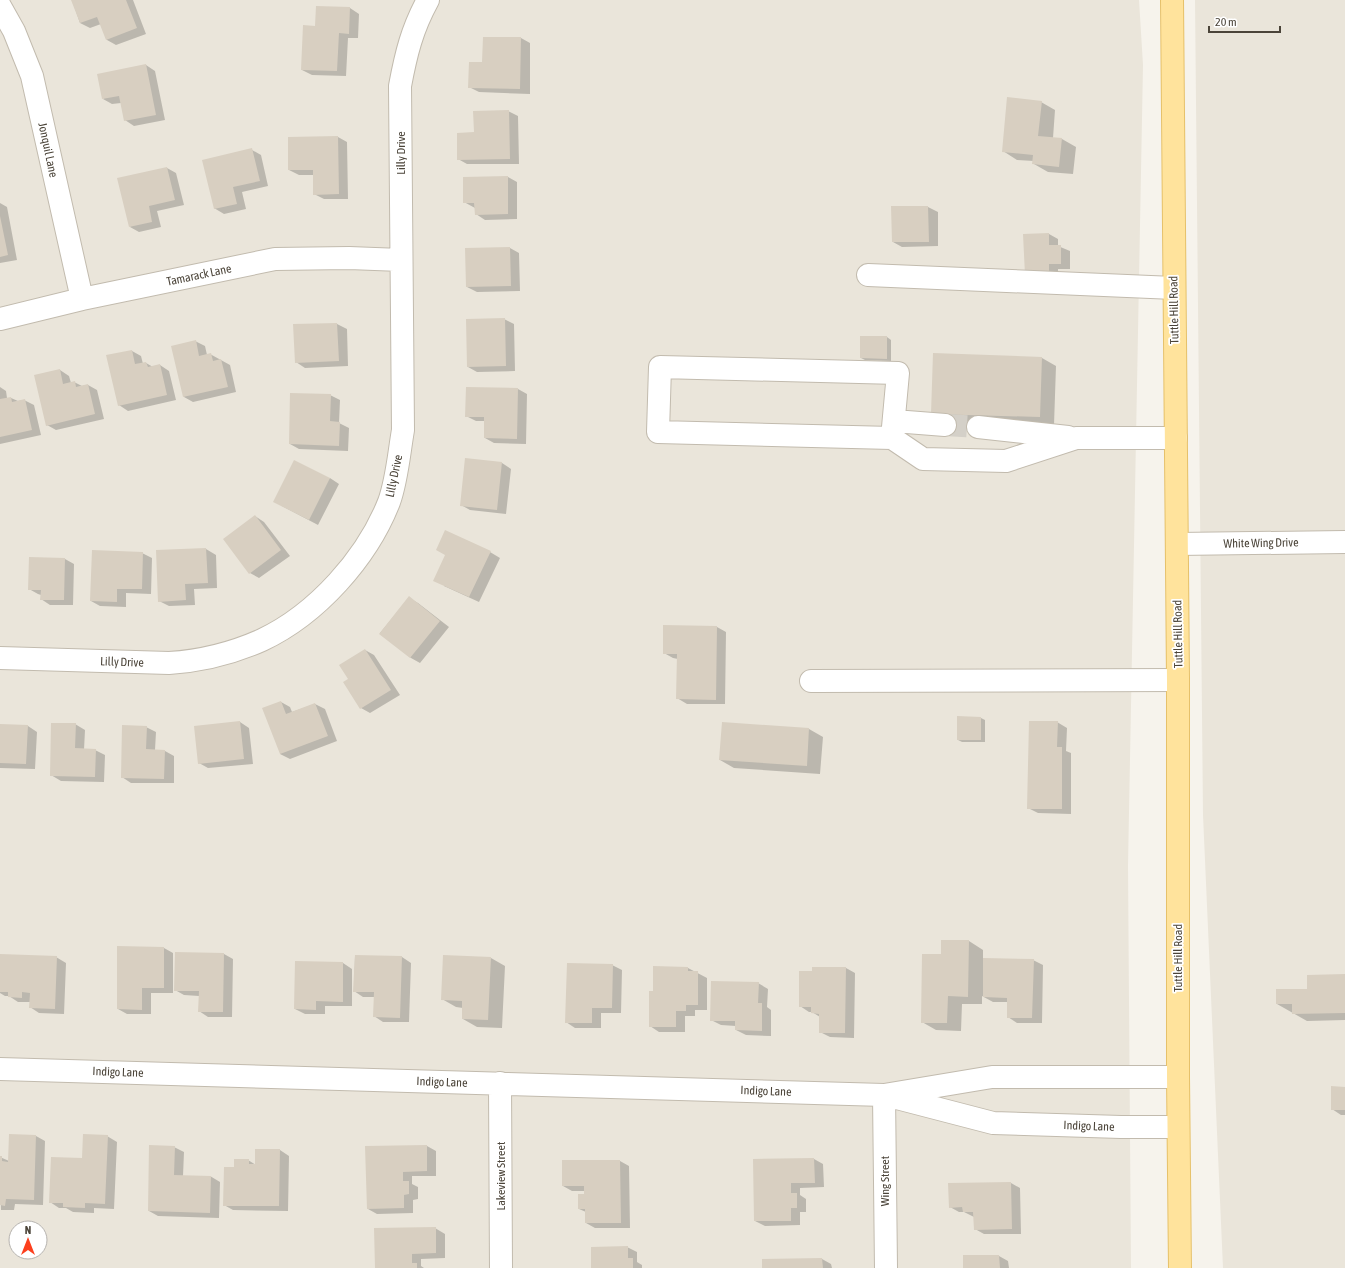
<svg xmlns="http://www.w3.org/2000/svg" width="1345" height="1268" font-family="'Asap Condensed',sans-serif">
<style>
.residential{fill:#eae5da;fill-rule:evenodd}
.shadow{fill:#0003}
.building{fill:#d8cfc1}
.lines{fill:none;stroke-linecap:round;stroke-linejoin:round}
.minor-tunnel{stroke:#d4d0c8;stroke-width:22;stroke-dasharray:22 11;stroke-linecap:butt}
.minor-casing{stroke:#c2bbae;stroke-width:24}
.major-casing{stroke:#e6c16a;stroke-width:24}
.minor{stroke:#fff;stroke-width:22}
.major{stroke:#ffe39c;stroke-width:22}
.labels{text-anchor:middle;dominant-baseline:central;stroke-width:3.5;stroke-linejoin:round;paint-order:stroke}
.street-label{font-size:12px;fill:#4b4439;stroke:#fff}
</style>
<rect width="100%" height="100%" fill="#f6f3ec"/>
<path class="residential" d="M0 0H1139L1143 65 1128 866 1131 1268H0ZM16 1228H40V1252H16Z
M1195 0H1345V1268H1223L1203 815Z"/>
<path class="shadow" d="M72 0H133L146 34 116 45 107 40 101 24 90 28 80 23Z
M350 8 359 14 358 38H348L346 76 312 75 302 70 316 27Z
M484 38H521L530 43V94L479 92 469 87 483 63Z
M146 65 155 71 165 120 134 126 125 120 121 103 112 104 103 99Z
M1041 102 1055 110 1053 138 1062 139 1076 147 1073 174 1048 172 1034 164V161L1017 160 1003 151Z
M508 111 518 116 519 164H467L458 159Z
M338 137 347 142 348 199H324L314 194V175H299L289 170V138Z
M252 150 261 155 268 186 242 192 246 209 224 214 214 208Z
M167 168 176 173 184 205 157 211 161 227 139 232 130 227Z
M508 177 517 182V219L485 220 476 214 475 208 464 202Z
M0 203 7 207 17 260 0 263Z
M892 207H928L938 212V246L902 247 893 242Z
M1049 234 1058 239V246L1070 251V269H1058V279L1035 280Z
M510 248 519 253 520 291 477 292 467 287Z
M504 319 514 324 515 371 477 372 468 367Z
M337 324 347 329 348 366 305 368 296 362 294 325Z
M887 337 891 340V361L865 360 861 358Z
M195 341 205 346 207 355 210 354 230 365 236 392 193 402 184 397Z
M132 351 141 356 143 364 146 363 153 367 160 365 169 371 176 400 128 411 119 405Z
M1042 358 1056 366 1054 425 946 421 932 413Z
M60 370 69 376 71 383 74 382 82 386 88 385 97 390 104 419 56 430 47 425Z
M0 387 6 391 7 398H11L18 401 24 400 34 405 41 435 0 444Z
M518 389 527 394 526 444 494 443 485 438V421H476L466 416Z
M330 395 340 400 339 423 349 428 348 451 299 449 290 444Z
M466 459 502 463 511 469 506 514 470 510 461 505Z
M330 478 339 484 318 525 282 506Z
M255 516 264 522 290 556 259 578 250 573Z
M206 549 216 555 217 588 194 589 195 605 169 606 159 601 157 551Z
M490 552 500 558 479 602 444 586 446 555Z
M142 553 152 558 151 594 126 593V607L100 606 91 601Z
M65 559 74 564 73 605H50L41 599V595L38 594 29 589Z
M409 598 418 603 449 627 420 663 411 658 380 633Z
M664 626 717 627 726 632 725 704H687L677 698 678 659 673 658 664 653Z
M365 650 374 655 400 695 370 713 361 708 349 679Z
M281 702 290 707 292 712 315 704 325 709 337 741 290 759 280 754Z
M958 718H981L985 720V742H962L958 740Z
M240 722 249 728 253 764 208 768 199 763Z
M1057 722 1067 728 1066 751 1071 753V814L1038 813 1028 808Z
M75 724 85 730 84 750H95L105 755 104 782 61 781 51 775Z
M0 725 28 726 37 732 35 769 0 768Z
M146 727 156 732 155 750 165 751 174 756V783H131L122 777Z
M809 729 823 737 820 774 734 768 720 760Z
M969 941 983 950V959L1033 960 1043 965 1042 1023H1017L1008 1017V1002H993L982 996V1004H962L961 1031 936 1030 922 1022 942 955Z
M164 948 173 953V993H151V1014H127L118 1009Z
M224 954 233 959 232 1017H208L199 1011V996L184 995 175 990Z
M0 955 56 957 66 963 64 1014 39 1013 30 1007V1002H18L9 996H5L0 993Z
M355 956 402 957 411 963 409 1022H383L374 1016V997H363L354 991Z
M491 958 505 966 502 1028 477 1027 463 1019V1008L456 1007 442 999Z
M296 962 343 963 352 969V1006H325V1014H305L295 1009Z
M612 965 622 970 621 1013H601V1028H575L566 1022Z
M688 968 707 978V1010H695V1016H685V1032H659L650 1026 654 992Z
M846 968 855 973 854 1038 830 1037 820 1032V1017L812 1012H809L800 1006 813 972Z
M1345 975V1020L1307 1021 1277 1004Z
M758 983 768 989 767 1007 771 1010V1036L746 1035 736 1030V1026L721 1025 711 1020Z
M1345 1088V1115H1341L1332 1109Z
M36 1136 45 1141 43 1205 15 1204 14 1210H1L0 1157 9 1161Z
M107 1136 117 1142 114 1209 94 1208V1213L73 1212 66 1208H59L50 1202 83 1159Z
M427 1146 436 1151V1176H412V1184L418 1187V1199L413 1200V1213L377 1214 368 1209Z
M174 1147 184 1152 183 1176H210L220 1182 219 1218 158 1216 149 1211Z
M280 1150 289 1156 288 1211 233 1210 224 1205 235 1168 248 1160 256 1165Z
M814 1159 823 1164 824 1187 800 1188V1195L806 1199V1212H800V1225L765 1226 755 1221 754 1160Z
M563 1161H620L629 1166 630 1228H595L586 1223V1212L579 1209 585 1195V1191H572L563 1186Z
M1011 1183 1020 1188 1021 1234H984L975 1229 974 1217 964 1212H959L950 1207Z
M435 1228 445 1234V1258L421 1259V1266L424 1268H376Z
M627 1247 637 1252V1262L642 1265V1268H592Z
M999 1256 1008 1261 1009 1268H964Z
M822 1259 831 1264 832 1268H763V1260Z"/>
<path class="building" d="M71 0H126L137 28 106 40 97 17 80 23Z
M316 6 350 7 349 34 339 33 337 71 301 70 303 25 315 26Z
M483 37H521L520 89 468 88 469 62H482Z
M146 64 156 115 124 121 119 96 102 99 97 74Z
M1007 97 1042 101 1038 136 1062 138 1059 167 1032 164 1033 155 1002 152Z
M509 110 510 159 457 160V133L474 132 473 111Z
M338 136 339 194 313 195V170H288V137Z
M252 148 260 181 233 187 237 204 214 209 202 160Z
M167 167 175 200 149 206 152 222 129 227 117 178Z
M508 176V214L475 215 474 203H463V177Z
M891 206H928L929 242H892Z
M0 216 8 255 0 257Z
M1049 233V245H1061V264H1049V274L1025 275 1023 234Z
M510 247 511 286 466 287 465 248Z
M505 318 506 366 467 367 466 319Z
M337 323 339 361 295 363 293 324Z
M860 336H887V359L860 358Z
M196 340 199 356 211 353 213 361 221 359 228 387 183 397 171 346Z
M132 350 135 364 146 362 148 367 160 364 167 395 118 406 106 355Z
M933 353 1042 357 1040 417 931 414Z
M60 369 63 384 75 381 76 387 88 384 95 414 46 426 34 375Z
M466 387 518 388 517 439 484 438V417H465Z
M290 393 331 394 330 421 340 422 339 446 289 444Z
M11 397 12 402 25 399 32 430 0 437V399Z
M465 458 502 462 497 510 460 506Z
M294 460 330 478 309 520 273 502Z
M255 515 281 550 249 574 223 539Z
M445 530 491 551 469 597 433 581 445 555 436 550Z
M206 548 208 583 185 584 186 600 158 602 156 550Z
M92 550 143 552 142 589H117V602L90 601Z
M29 557 65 558 64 600H40L41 590H28Z
M409 596 440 621 410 658 379 634Z
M663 625 717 626 716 700 676 699 677 654H663Z
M365 649 391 690 360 709 343 682 348 679 339 665Z
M281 701 286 714 315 703 328 736 280 754 262 708Z
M957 716 981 717V740H957Z
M240 721 244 759 198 764 194 726Z
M1029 721H1058L1057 747H1062V809H1027Z
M722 722 809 728 807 766 719 760Z
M51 723H76L75 748 96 749 95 777 50 776Z
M0 724 28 725 26 764 0 763Z
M122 725 147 726 146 749 165 750 164 779 121 778Z
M941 940H969L968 997 948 996 947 1023H921L922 954H941Z
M117 946 164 947V988H142V1010L117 1009Z
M175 952 224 953 223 1012H198L199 991H174Z
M0 954 57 956 55 1009 29 1008 30 993 22 992V998L8 997V992H0Z
M355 955 402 956 400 1018 373 1017 374 992H353Z
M443 955 491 957 488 1020 462 1019V1001L441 1000Z
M983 958 1034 959 1032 1018H1007V998L983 997Z
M295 961 343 962V1002L316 1001V1010L294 1009Z
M567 963 613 964 612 1008H592V1023H565Z
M653 966 688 967V971H698V1005H686V1011H676V1027H649V991H653Z
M812 967H846L845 1033H819V1014L811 1013V1007H799V971H812Z
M1345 974V1013L1292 1014V1004H1276V989H1307V975Z
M711 981 759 982 758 1003H762V1031L735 1030V1021H710Z
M1331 1086 1345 1087V1110H1331Z
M9 1134 36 1135 34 1200 6 1199 5 1206 0 1205V1156H2V1161L8 1162Z
M83 1134 108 1135 105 1204 85 1203V1208L63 1207V1203H49L51 1157 82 1158Z
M149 1145 175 1146 174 1175 211 1176 210 1213 148 1211Z
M427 1145V1171L403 1172V1181H409V1194L404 1195V1208L367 1209 365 1146Z
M255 1149H280L279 1206H223L224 1167H234V1159H249V1164H255Z
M814 1158 815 1183H791V1193H797V1208H791V1221H754L753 1159Z
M562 1160H620L621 1223H585V1209H578V1194H584V1186H562Z
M1011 1182 1012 1229 974 1230 973 1212H963L962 1207 949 1208 948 1183Z
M436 1227V1253L412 1254V1263H417V1268H375L374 1228Z
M628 1246V1258H633V1268H591V1247Z
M963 1255H999L1000 1268H963Z
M822 1258 823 1268H762V1259Z"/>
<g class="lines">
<path class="minor-tunnel" d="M945 425 978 427"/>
<defs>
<path id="minor" d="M0 6 14 31 32 76 82 299
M868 275 1174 288
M0 319 82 299 275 259 349 258 401 260
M894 421 945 425
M978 427 1068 437
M892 438 898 373 660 367 658 432 892 438 923 459 1006 461 1076 438H1176
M1177 544 1345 542
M0 658 169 663C200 661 233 653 262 640 317 614 367 558 389 502 397 480 399 453 403 430L400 86C406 54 412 29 428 0
M811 681 1178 680
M0 1069 884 1095 992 1077H1178
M500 1083 501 1268
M884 1095 886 1268
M893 1097 993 1123 1121 1127H1178"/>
<path id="major" d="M1172 0 1178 680V1077L1180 1268"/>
</defs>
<use href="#minor" class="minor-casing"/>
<use href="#major" class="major-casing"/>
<use href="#minor" class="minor"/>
<use href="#major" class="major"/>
</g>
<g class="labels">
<g class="street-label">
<text transform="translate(48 150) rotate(78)">Jonquil Lane</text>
<text transform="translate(401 153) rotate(-90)">Lilly Drive</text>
<text transform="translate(199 275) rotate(-12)">Tamarack Lane</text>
<text transform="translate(1174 310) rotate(-91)">Tuttle Hill Road</text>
<text transform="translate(394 476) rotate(-78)">Lilly Drive</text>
<text transform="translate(1261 543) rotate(-1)">White Wing Drive</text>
<text transform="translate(1178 634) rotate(-91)">Tuttle Hill Road</text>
<text transform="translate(122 662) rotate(2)">Lilly Drive</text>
<text transform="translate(1178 958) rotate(-90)">Tuttle Hill Road</text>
<text transform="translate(118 1072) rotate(2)">Indigo Lane</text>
<text transform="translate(442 1082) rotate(2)">Indigo Lane</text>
<text transform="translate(766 1091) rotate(2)">Indigo Lane</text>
<text transform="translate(1089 1126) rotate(2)">Indigo Lane</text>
<text transform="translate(501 1176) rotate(-90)">Lakeview Street</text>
<text transform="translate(885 1181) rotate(-90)">Wing Street</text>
</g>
</g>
<g transform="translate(28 1240)"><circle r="19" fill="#ffffff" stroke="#b7b4b0"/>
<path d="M0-3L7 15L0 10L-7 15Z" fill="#fc3f1d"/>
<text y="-6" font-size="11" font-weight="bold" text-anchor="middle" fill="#4b4439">N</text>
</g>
<path d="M1209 26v6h71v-6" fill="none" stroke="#4b4439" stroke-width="2"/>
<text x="1215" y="26" font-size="12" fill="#4b4439" stroke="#ffffff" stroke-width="3" paint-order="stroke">20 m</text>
</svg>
